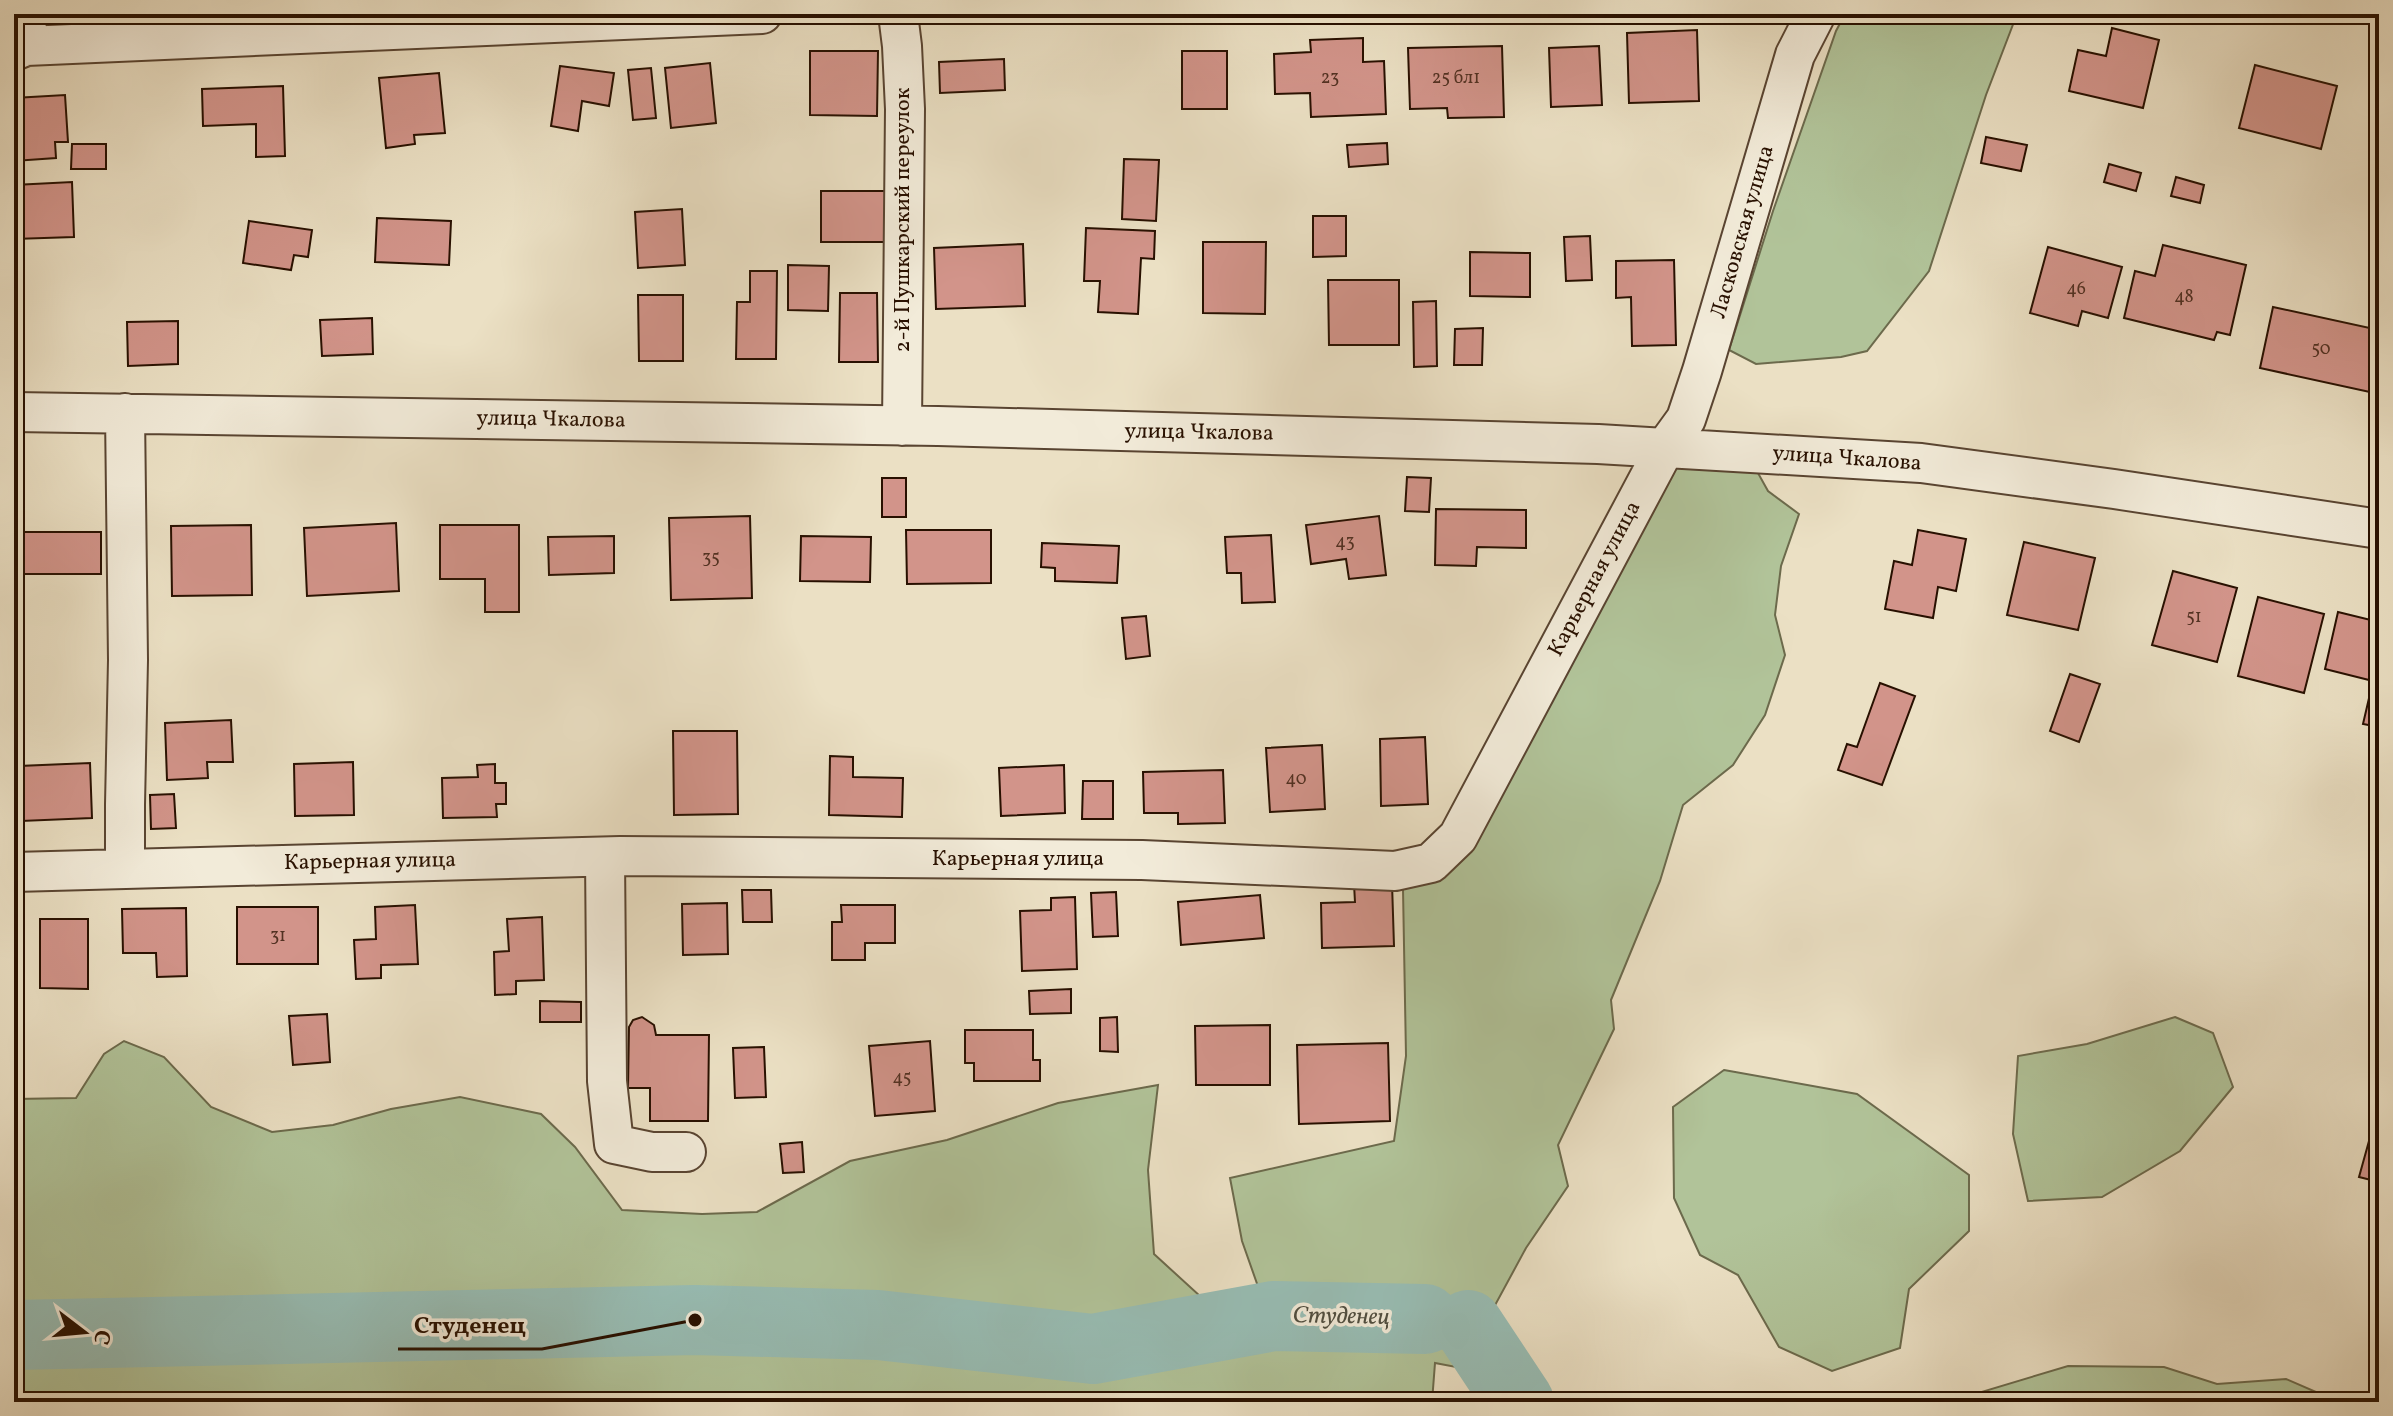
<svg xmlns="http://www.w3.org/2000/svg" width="2393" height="1416" font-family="Vollkorn,serif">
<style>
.green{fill:#b1c399;stroke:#6c6a4c;stroke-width:2}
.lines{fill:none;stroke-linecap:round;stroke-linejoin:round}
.river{stroke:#98bdb4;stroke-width:70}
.building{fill:#d2948a;stroke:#281000;stroke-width:2}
.minor-casing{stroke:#594431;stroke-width:42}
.minor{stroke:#f2ebd9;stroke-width:38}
.labels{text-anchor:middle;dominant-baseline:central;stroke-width:7;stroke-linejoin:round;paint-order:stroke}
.number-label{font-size:18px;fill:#523122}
.street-label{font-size:22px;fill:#281000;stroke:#f2ebd9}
.water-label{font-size:24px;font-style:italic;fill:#4f4d3f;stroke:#f2ebd9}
.leader{fill:none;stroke:#281000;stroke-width:3}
.callout-dot{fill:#281000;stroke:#f2ebd9;stroke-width:3}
.callout-label{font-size:24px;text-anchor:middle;font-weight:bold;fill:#281000;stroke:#f2ebd9;stroke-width:7;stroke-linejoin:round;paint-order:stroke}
</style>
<rect width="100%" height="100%" fill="#ebe0c4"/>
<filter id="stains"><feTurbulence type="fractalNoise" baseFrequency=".0025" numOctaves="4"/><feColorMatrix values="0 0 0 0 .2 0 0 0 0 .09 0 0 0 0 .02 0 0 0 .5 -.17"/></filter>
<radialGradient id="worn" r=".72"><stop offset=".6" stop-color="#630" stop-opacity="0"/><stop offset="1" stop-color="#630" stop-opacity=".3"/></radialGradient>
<path class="green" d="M1845 14H2017L1986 95 1929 271 1867 351 1841 357 1756 364 1729 350 1773 211 1836 31Z
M1673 461H1714L1758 473 1768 491 1799 514 1781 566 1775 615 1785 655 1765 715 1733 765 1683 805 1660 881 1611 1000 1614 1029 1558 1145 1568 1186 1526 1248 1461 1368 1435 1363 1432 1402H14V1099L76 1098 104 1054 124 1041 164 1057 211 1107 272 1132 333 1125 391 1109 460 1097 541 1114 575 1147 622 1210 702 1214 757 1212 850 1161 947 1140 1058 1103 1158 1085 1148 1170 1154 1254 1213 1308 1261 1295 1242 1241 1230 1178 1394 1141 1406 1056 1403 889Z
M2175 1017 2213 1033 2233 1087 2180 1151 2102 1197 2028 1201 2013 1134 2018 1056 2087 1044Z
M1724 1070 1857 1094 1969 1175V1231L1909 1289 1900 1348 1832 1371 1779 1347 1738 1275 1700 1255 1674 1198 1673 1107Z
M2068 1366 2164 1367 2217 1384 2286 1379 2339 1402H1963L1968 1396Z"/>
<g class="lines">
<path class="river" d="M1468 1325 1519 1402
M14 1335 695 1320 878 1325 1093 1349 1274 1316 1425 1319"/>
</g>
<path class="building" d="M2112 28 2159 40 2143 108 2069 91 2078 50 2106 56Z
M1697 30 1699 101 1629 103 1627 33Z
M1363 38V62L1384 61 1386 114 1311 117 1310 93 1275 94 1274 54 1311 52 1310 40Z
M1502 46 1504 117 1448 118 1447 108 1410 109 1408 48Z
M1599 46 1602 105 1551 107 1549 48Z
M810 51H878L877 116 810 115Z
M1182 51H1227V109H1182Z
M1004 59 1005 90 940 93 939 62Z
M710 63 716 123 671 128 665 68Z
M2255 65 2337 86 2321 149 2239 128Z
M560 66 614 73 609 106 582 101 578 131 551 126Z
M651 68 656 118 633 120 628 70Z
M439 73 445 133 414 135 415 144 386 148 379 78Z
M283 86 285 156 256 157V124L203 126 202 89Z
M65 95 68 142H55L56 158 14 161V98Z
M1986 137 2027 145 2021 171 1981 163Z
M1387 143 1388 164 1349 167 1347 145Z
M72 144H106V169H71Z
M1124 159 1159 160 1156 221 1122 219Z
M2109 164 2141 173 2136 191 2104 182Z
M2176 177 2204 185 2200 203 2171 196Z
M72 182 74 237 14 239V185Z
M821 191H886V242H821Z
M682 209 685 265 638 268 635 212Z
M1313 216H1346V256L1313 257Z
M377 218 451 221 449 265 375 262Z
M249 221 312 230 308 257 294 255 291 270 243 263Z
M1086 228 1155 231 1154 259 1141 258 1138 314 1098 312 1100 281H1084Z
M1590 236 1592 280 1566 281 1564 237Z
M1203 242H1266L1265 314 1203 313Z
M1023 244 1025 306 936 309 934 248Z
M2163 245 2246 265 2230 335 2217 332 2214 340 2124 318 2135 271 2155 276Z
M2048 247 2122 267 2108 318 2082 311 2078 326 2030 313Z
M1470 252 1530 253V297L1470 296Z
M1674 260 1676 345 1632 346 1631 297 1616 298V261Z
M788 265 829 266 828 311 788 310Z
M14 270H21L22 328H14Z
M750 271H777L776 359H736L737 302H750Z
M1328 280H1399V345H1329Z
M840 293H877L878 362H839Z
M638 295H683V361H639Z
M1436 301 1437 366 1414 367 1413 302Z
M2273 307 2379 330V394L2260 368Z
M372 318 373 354 322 356 320 320Z
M178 321V364L128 366 127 322Z
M1483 328 1482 365H1454L1455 329Z
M1407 477 1431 478 1429 512 1405 511Z
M882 478H906V517H882Z
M1436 509 1526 510V548L1477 547 1476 566 1435 565Z
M750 516 752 598 671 600 669 518Z
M1379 516 1386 575 1349 579 1346 559 1311 564 1306 525Z
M396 523 399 591 307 596 304 528Z
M251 525 252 595 172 596 171 526Z
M440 525H519V612H485V579H440Z
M906 530H991V583L907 584Z
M1918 530 1966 539 1956 591 1938 587 1933 618 1885 609 1894 561 1912 565Z
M14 532H101V574H14Z
M1271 535 1275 602 1242 603 1241 573H1227L1225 537Z
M614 536V573L549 575 548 537Z
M801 536 871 537 870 582 800 581Z
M2024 542 2095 558 2078 630 2007 615Z
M1042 543 1119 546 1117 583 1055 581V568L1041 567Z
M2173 571 2237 588 2217 662 2152 645Z
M2258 597 2324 614 2304 693 2238 676Z
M2338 612 2379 622V727L2363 724 2373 681 2325 669Z
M1146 616 1150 656 1126 659 1122 618Z
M2070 674 2100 684 2079 742 2050 731Z
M1880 683 1915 696 1882 785 1838 770 1847 744 1857 747Z
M231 720 233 762H207L208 778 167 780 165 723Z
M673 731H737L738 814 674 815Z
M1425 737 1428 804 1381 806 1380 739Z
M1322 745 1325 809 1270 812 1266 748Z
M830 756 853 757V777L903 778 902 817 829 815Z
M353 762 354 815 295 816 294 764Z
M90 763 92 818 21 821 19 766Z
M495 764V783H506V804H496L497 817 443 818 442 778 478 777 477 765Z
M1064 765 1065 813 1001 816 999 768Z
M1223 770 1225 823 1178 824V813H1144L1143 772Z
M1083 781H1113V819H1082Z
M174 794 176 828 151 829 150 795Z
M1392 883 1394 946 1322 948 1321 903 1355 902 1354 884Z
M742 890H771L772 922H743Z
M1116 892 1118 936 1093 937 1091 893Z
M1260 895 1264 938 1181 945 1178 902Z
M1075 897 1077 969 1022 971 1020 911 1051 910V898Z
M727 903 728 954 683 955 682 904Z
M415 905 418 964 381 965V978L356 979 354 940 376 939 375 907Z
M841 905H895V943H865V960H832V922H842Z
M237 907H318V964H237Z
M186 908 187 976 157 977 156 953H123L122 909Z
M542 917 544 980 516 981V994L495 995 494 952 509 951 507 919Z
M40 919H88V989L40 988Z
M1071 989V1013L1030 1014 1029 991Z
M540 1001 581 1002V1022H540Z
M327 1014 330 1062 293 1065 289 1016Z
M642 1017 654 1025 656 1035H709L708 1121H650V1088H628L629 1027 633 1020Z
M1117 1017 1118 1052 1100 1051V1018Z
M1270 1025V1085H1196L1195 1026Z
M965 1030H1033V1060H1040V1081H974V1063H965Z
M930 1041 935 1111 875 1116 869 1046Z
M1388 1043 1390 1121 1299 1124 1297 1045Z
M764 1047 766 1097 735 1098 733 1048Z
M2379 1105V1182L2359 1177Z
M802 1142 804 1172 783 1173 780 1144Z"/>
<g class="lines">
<defs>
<path id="minor" d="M898 14 902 46 905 109 902 426
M26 46 27 14
M14 51 26 46 762 14
M14 412 938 426 1598 444 1921 463 2114 489 2379 529
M125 413 128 660 125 805V868
M605 857 607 1081 614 1144 652 1152H686
M14 872 620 856 1142 860 1395 871 1431 863 1458 837 1665 448 1686 419 1702 371 1795 55 1816 14"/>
</defs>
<use href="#minor" class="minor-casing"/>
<use href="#minor" class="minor"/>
</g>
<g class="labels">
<g class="number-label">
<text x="1330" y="78">23</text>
<text x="1456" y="78">25 бл1</text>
<text x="2076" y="289">46</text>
<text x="2184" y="297">48</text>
<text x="2321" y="349">50</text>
<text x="1345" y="542">43</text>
<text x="711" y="558">35</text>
<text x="2194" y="617">51</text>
<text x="1296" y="779">40</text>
<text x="278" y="936">31</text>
<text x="902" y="1078">45</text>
</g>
<g class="street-label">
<text transform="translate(903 220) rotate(-90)">2-й Пушкарский переулок</text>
<text transform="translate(1743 232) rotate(-74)">Ласковская улица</text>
<text transform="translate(551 420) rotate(1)">улица Чкалова</text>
<text transform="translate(1199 433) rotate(1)">улица Чкалова</text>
<text transform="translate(1847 459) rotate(4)">улица Чкалова</text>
<text transform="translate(1595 579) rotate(-62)">Карьерная улица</text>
<text x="1018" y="859">Карьерная улица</text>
<text transform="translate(370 862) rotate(-1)">Карьерная улица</text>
</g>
<g class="water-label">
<text transform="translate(1341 1317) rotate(1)">Студенец</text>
</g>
</g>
<path class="leader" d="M695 1320L542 1349H398"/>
<circle class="callout-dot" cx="695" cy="1320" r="8"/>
<g class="callout-label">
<text x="470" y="1333">Студенец</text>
</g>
<rect width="2393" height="1416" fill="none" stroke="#ebe0c4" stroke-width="48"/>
<rect x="16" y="16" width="2361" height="1384" fill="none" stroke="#281000" stroke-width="4"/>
<rect x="24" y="24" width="2345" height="1368" fill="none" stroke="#281000" stroke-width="2"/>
<g transform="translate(84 1332) rotate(106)" stroke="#f2ebd9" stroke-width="6" paint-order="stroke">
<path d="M0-6L14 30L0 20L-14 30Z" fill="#281000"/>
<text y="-12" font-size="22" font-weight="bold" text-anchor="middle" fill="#281000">С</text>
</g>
<rect width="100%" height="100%" filter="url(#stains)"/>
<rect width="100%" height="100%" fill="url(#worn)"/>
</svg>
